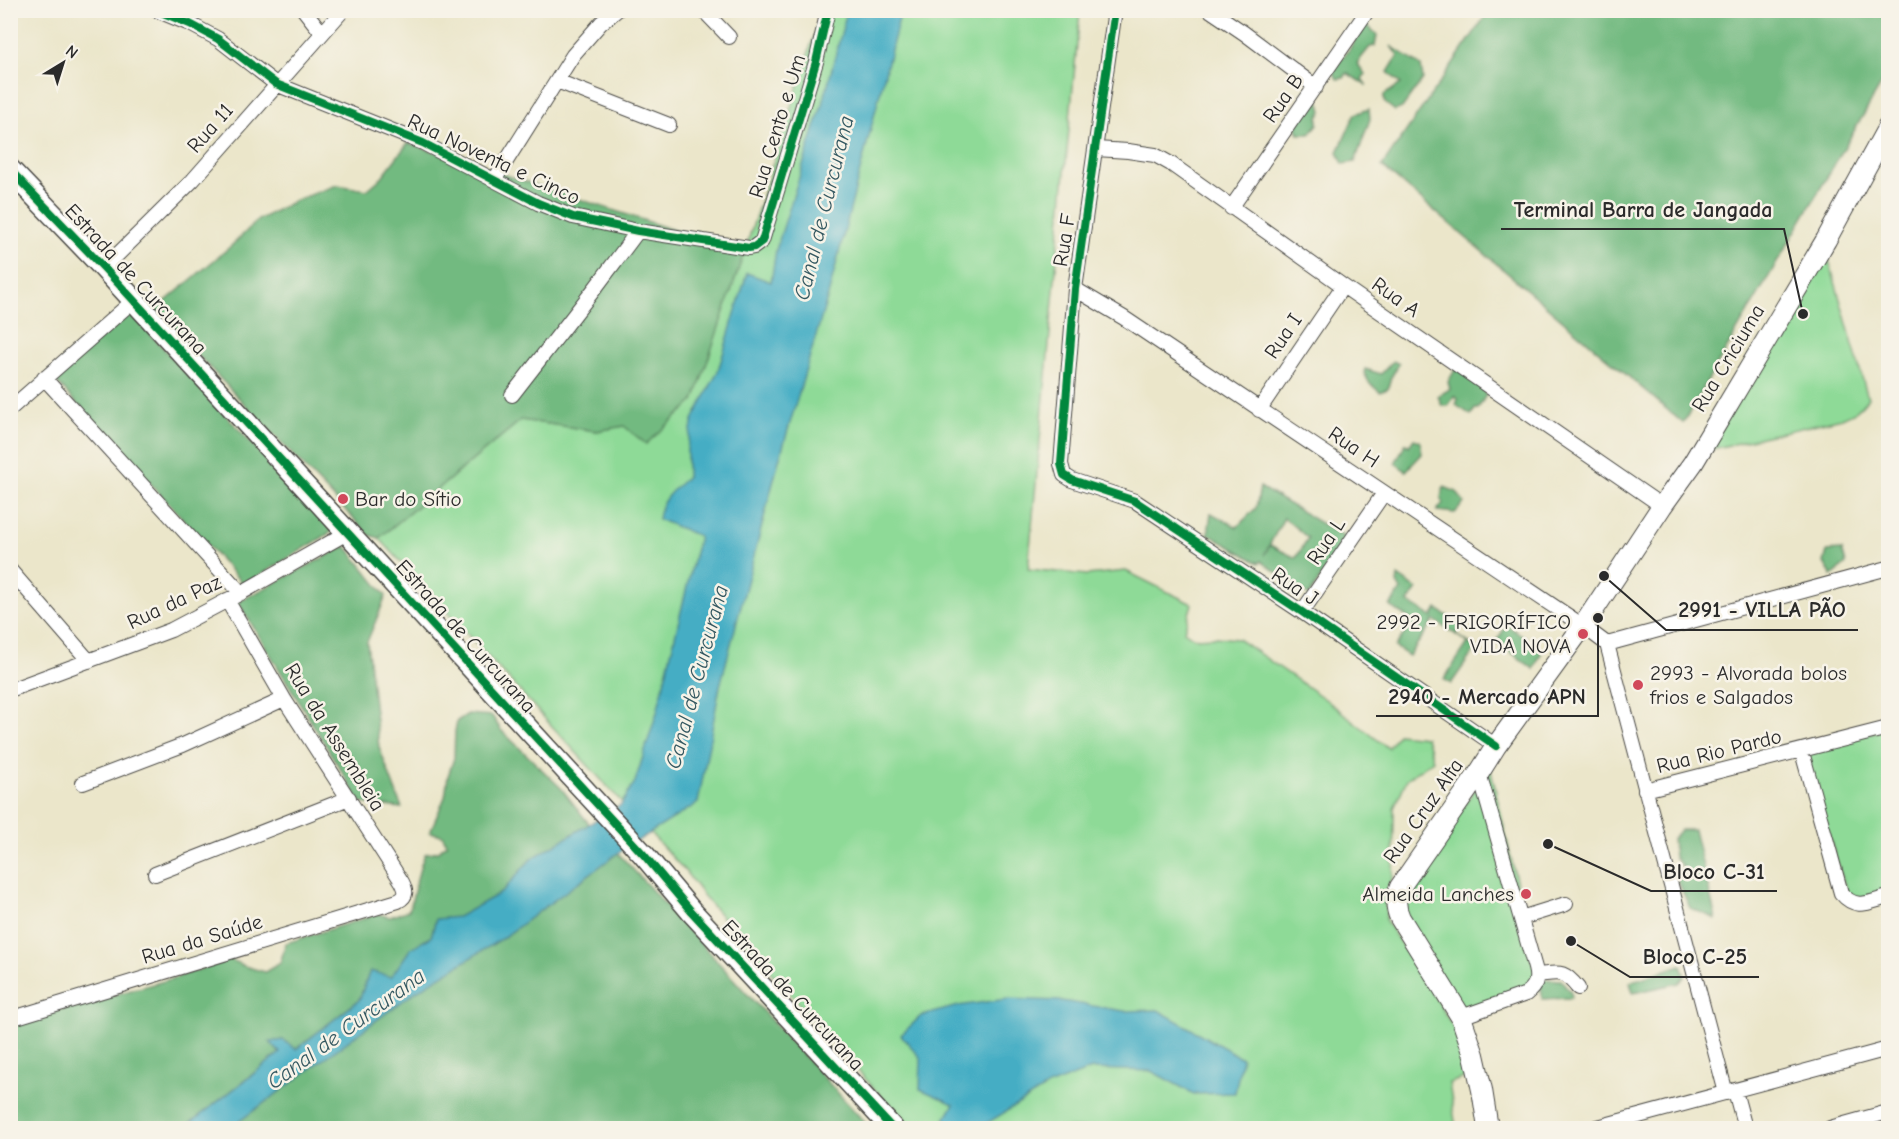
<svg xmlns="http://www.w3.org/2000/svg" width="1899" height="1139" font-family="'Comic Neue',sans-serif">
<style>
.green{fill:#8eda97;stroke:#5c8261;stroke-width:1.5}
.forest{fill:#72ba80;stroke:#4e7256;stroke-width:1.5;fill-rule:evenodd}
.water{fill:#44adc4;stroke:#386c78;stroke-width:1.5}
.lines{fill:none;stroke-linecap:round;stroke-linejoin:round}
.minor-casing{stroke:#484743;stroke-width:16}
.secondary-casing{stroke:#484743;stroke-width:22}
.primary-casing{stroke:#484743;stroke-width:24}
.minor{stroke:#fff;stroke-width:14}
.secondary{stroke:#fff;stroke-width:20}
.primary{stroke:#fff;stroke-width:21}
.cycleway-casing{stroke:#f7f3e8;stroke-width:11}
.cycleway{stroke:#00873e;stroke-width:8}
.poi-dot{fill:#d1495b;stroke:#f7f3e8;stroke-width:2}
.labels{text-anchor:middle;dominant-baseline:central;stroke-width:5;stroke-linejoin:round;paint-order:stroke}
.street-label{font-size:21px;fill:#2b2b2b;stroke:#f7f3e8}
.poi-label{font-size:21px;fill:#2b2b2b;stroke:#f7f3e8;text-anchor:start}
.water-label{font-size:22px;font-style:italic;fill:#345861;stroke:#f7f3e8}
.leader{fill:none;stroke:#2b2b2b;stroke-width:2}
.callout-dot{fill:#2b2b2b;stroke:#f7f3e8;stroke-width:2}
.callout-label{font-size:22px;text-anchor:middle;font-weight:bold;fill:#2b2b2b;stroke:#f7f3e8;stroke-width:5;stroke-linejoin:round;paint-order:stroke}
</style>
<rect width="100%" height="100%" fill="#f7f3e8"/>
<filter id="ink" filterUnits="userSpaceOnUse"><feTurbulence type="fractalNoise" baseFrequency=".0167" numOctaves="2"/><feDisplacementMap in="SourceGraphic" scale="12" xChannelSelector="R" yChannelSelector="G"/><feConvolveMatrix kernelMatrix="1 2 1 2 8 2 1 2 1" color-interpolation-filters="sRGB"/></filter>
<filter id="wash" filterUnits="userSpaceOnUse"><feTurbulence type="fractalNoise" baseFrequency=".008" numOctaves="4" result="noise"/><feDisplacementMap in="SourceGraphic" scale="24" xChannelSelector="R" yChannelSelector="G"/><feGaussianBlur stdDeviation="1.35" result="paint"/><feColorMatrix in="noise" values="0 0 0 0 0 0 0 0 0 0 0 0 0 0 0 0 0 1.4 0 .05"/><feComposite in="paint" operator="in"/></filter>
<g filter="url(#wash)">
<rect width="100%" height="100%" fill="#ebe6ca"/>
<path class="green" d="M822 11H1080L1028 569 1087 575 1126 571 1192 604 1184 631 1194 638 1215 637 1238 639 1325 699 1388 748 1398 734 1426 737 1433 760 1407 779 1394 808 1393 877 1385 894 1386 921 1431 990 1459 1037 1468 1077 1449 1083 1456 1128H909L706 899 685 871 379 538 521 420 597 431 624 426 744 253Z
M1826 250 1868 398 1857 411 1842 418 1708 450Z
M1888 728V897L1850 902 1802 752Z
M1490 766 1541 989 1462 1016 1399 906Z"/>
<path class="forest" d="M1489 11H1888V73L1683 423 1382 166Z
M1365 23 1377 35 1375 46 1370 47 1357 63 1365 74 1362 79 1367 86 1347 73 1344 78 1337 79 1332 69 1349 50Z
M1391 46 1421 66 1423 79 1402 108 1395 111 1384 102V95L1401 84 1388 72 1398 56Z
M1319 100 1322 111 1318 118V124L1310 134H1299L1295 122 1305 106Z
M1369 109 1370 119 1355 162 1343 164 1338 152 1355 114Z
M408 143 744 253 694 401 646 444 624 426 597 431 521 420 379 538 369 535 155 310 231 246 258 220 296 200 337 185 367 190 381 178Z
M130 312 333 531 244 585 53 378Z
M1393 361 1399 364 1390 379V384L1388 389 1380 392 1370 384 1364 373 1365 369 1381 374Z
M1456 368 1480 383 1486 395 1478 409H1475L1471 415 1456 405 1458 399 1454 396 1448 406H1442L1438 396 1450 389 1448 382Z
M1414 439 1420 441 1422 454 1406 471 1395 463 1406 443 1409 446Z
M1260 487 1346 538 1309 596 1261 561 1259 563 1208 534 1211 513 1237 527 1256 508ZM1284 518 1308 538 1296 558 1270 545 1264 555Z
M1444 487 1457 492 1464 503 1455 513 1437 511 1443 503 1441 497Z
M346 546 386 596 367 642 379 747 402 808 361 803 238 602Z
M1842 550 1846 564 1832 576 1824 563 1827 551Z
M1398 576 1417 589 1408 602 1432 617 1437 609 1461 625 1456 634 1476 648 1451 684 1444 679 1468 643 1434 620 1409 656 1395 647 1413 621 1390 606 1401 590 1397 583Z
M1507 625 1542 651 1534 669 1496 641Z
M468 714 492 716 501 730 561 788 590 825 531 859 501 893 458 918 436 919 431 937 411 948 391 978 370 972 359 1000 296 1049 283 1040 271 1042 280 1053 184 1128H11V1023L175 978 230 959 244 966 265 972 280 963 286 943 378 914 390 917 409 910C415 892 417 872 425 854L438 851 447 844 442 835 430 832 445 797 448 776 454 758 455 731 457 721Z
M1680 830H1694L1716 919 1690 908 1677 879 1688 873 1674 857 1672 839Z
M618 853 870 1128H230L415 991 503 938Z
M1681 965 1685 976 1679 983 1633 993 1630 982Z
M1541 979 1561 980 1571 992 1572 998 1542 999Z"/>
<path class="water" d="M847 11H901L829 292 779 460 720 686 698 803 618 853 503 938 415 992 230 1128H184L280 1053 270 1042 283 1040 296 1049 359 1000 370 971 391 977 411 948 431 937 436 919 458 917 501 893 531 859 621 805 635 782 657 712 699 536 658 519C660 500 673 490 687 477V448L693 420 718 371 747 273 771 282 776 250 824 99Z
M1007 999 1062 1001 1124 1011 1158 1010 1242 1058 1235 1093 1194 1094 1151 1071 1092 1069 1048 1086 979 1128H940L954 1104 920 1089 921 1058 901 1035 921 1016 958 1006Z"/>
</g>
<g filter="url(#ink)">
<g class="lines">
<defs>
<path id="minor" d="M156 10 190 24 218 39 276 84 423 143 538 203 573 217 638 231 749 248 754 247 762 241 816 62 828 10
M304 10 322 33
M703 10 729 37
M1115 10 1075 289 1061 464 1064 475 1072 480 1135 501 1302 612 1496 746
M1210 10 1244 33 1316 87
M557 81 669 125
M1096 149 1128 151 1155 155 1171 164 1343 286 1662 506
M495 179 573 55 601 23 617 10
M1231 208 1368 10
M104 268 193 180 343 10
M1075 289 1124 318 1583 626 1607 644
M44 378 241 593
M512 395 596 287 638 231
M10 409 133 301
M1259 410 1343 286
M10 570 89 661
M1302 612 1384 493
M1607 644 1726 1093
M1607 644 1888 568
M10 690 171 630 241 593 347 533
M1802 752 1841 893C1856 911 1869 902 1888 897
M83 783 183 745 284 699
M1645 790 1888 728
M155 874 349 798
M1521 918 1566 904
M1537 975C1559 973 1563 969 1578 988
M1461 1017 1526 994C1536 986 1538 980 1535 968L1479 773
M10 1019 398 901C408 896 406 890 402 882L284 699 227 600
M1735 1091 1745 1128
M1594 1128 1888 1049
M1830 1128 1888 1112"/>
<path id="secondary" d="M1488 1128 1482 1090 1474 1055 1461 1017 1400 918C1395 907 1395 898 1400 887L1479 773 1496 746 1583 626 1662 506 1693 463 1826 240 1888 127"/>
<path id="primary" d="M10 170 104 268 644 855 691 911 892 1128"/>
</defs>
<use href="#minor" class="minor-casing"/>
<use href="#secondary" class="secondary-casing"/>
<use href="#primary" class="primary-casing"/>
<use href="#minor" class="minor"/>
<use href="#secondary" class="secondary"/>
<use href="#primary" class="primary"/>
<defs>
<path id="cycleway" d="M156 10 190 24 218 39 276 84 423 143 538 203 573 217 638 231 749 248 754 247 762 241 816 62 828 10
M1115 10 1075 289 1061 464 1064 475 1072 480 1135 501 1302 612 1496 746
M10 170 104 268 644 855 691 911 892 1128"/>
</defs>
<use href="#cycleway" class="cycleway-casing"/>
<use href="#cycleway" class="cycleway"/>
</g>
</g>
<g class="poi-dot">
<circle cx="343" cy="499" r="6"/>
<circle cx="1583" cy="634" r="6"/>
<circle cx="1638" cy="685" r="6"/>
<circle cx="1526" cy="894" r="6"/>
</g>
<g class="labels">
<g class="street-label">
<text transform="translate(1283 98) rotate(-55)">Rua B</text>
<text transform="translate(777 126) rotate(-73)">Rua Cento e Um</text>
<text transform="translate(210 128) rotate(-49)">Rua 11</text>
<text transform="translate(494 159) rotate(25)">Rua Noventa e Cinco</text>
<text transform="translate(1064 240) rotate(-81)">Rua F</text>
<text transform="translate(136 279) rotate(47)">Estrada de Curcurana</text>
<text transform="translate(1396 297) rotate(35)">Rua A</text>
<text transform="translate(1283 336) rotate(-56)">Rua I</text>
<text transform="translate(1728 358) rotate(-59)">Rua Criciuma</text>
<text transform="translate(1354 447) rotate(34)">Rua H</text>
<text transform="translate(1326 541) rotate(-56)">Rua L</text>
<text transform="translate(1295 586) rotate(34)">Rua J</text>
<text transform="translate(174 602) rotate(-25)">Rua da Paz</text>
<text transform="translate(466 636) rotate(48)">Estrada de Curcurana</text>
<text transform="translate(335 737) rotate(58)">Rua da Assembleia</text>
<text transform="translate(1719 751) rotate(-14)">Rua Rio Pardo</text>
<text transform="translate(1423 811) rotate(-55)">Rua Cruz Alta</text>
<text transform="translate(202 939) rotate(-17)">Rua da Saúde</text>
<text transform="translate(793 995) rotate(47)">Estrada de Curcurana</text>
</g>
<g class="poi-label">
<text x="355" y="499">Bar do Sítio</text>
<text x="1571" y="622" text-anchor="end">2992 - FRIGORÍFICO<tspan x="1571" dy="24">VIDA NOVA</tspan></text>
<text x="1650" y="673">2993 - Alvorada bolos<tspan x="1650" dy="24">frios e Salgados</tspan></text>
<text x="1514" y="894" text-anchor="end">Almeida Lanches</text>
</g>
<g class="water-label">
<text transform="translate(824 208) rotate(-76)">Canal de Curcurana</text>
<text transform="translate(697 677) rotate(-75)">Canal de Curcurana</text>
<text transform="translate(346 1029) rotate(-36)">Canal de Curcurana</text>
</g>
</g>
<path class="leader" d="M1803 314L1784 229H1501M1604 576L1666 630H1858M1598 618L1598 716H1376M1548 844L1651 891H1777M1571 941L1630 977H1759"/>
<g class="callout-dot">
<circle cx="1803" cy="314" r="6"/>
<circle cx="1604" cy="576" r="6"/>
<circle cx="1598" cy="618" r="6"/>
<circle cx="1548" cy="844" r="6"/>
<circle cx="1571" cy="941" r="6"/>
</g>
<g class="callout-label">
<text x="1643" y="217">Terminal Barra de Jangada</text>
<text x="1762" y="617">2991 - VILLA PÃO</text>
<text x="1487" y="704">2940 - Mercado APN</text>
<text x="1714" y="879">Bloco C-31</text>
<text x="1695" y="964">Bloco C-25</text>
</g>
<rect width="1899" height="1139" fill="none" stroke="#f7f3e8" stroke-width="36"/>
<g transform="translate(63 63) rotate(38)" stroke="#f7f3e8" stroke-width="4.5" paint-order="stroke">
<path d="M0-4.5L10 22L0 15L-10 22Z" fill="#2b2b2b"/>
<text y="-9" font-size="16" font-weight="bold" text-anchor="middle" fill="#2b2b2b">N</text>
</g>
</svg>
